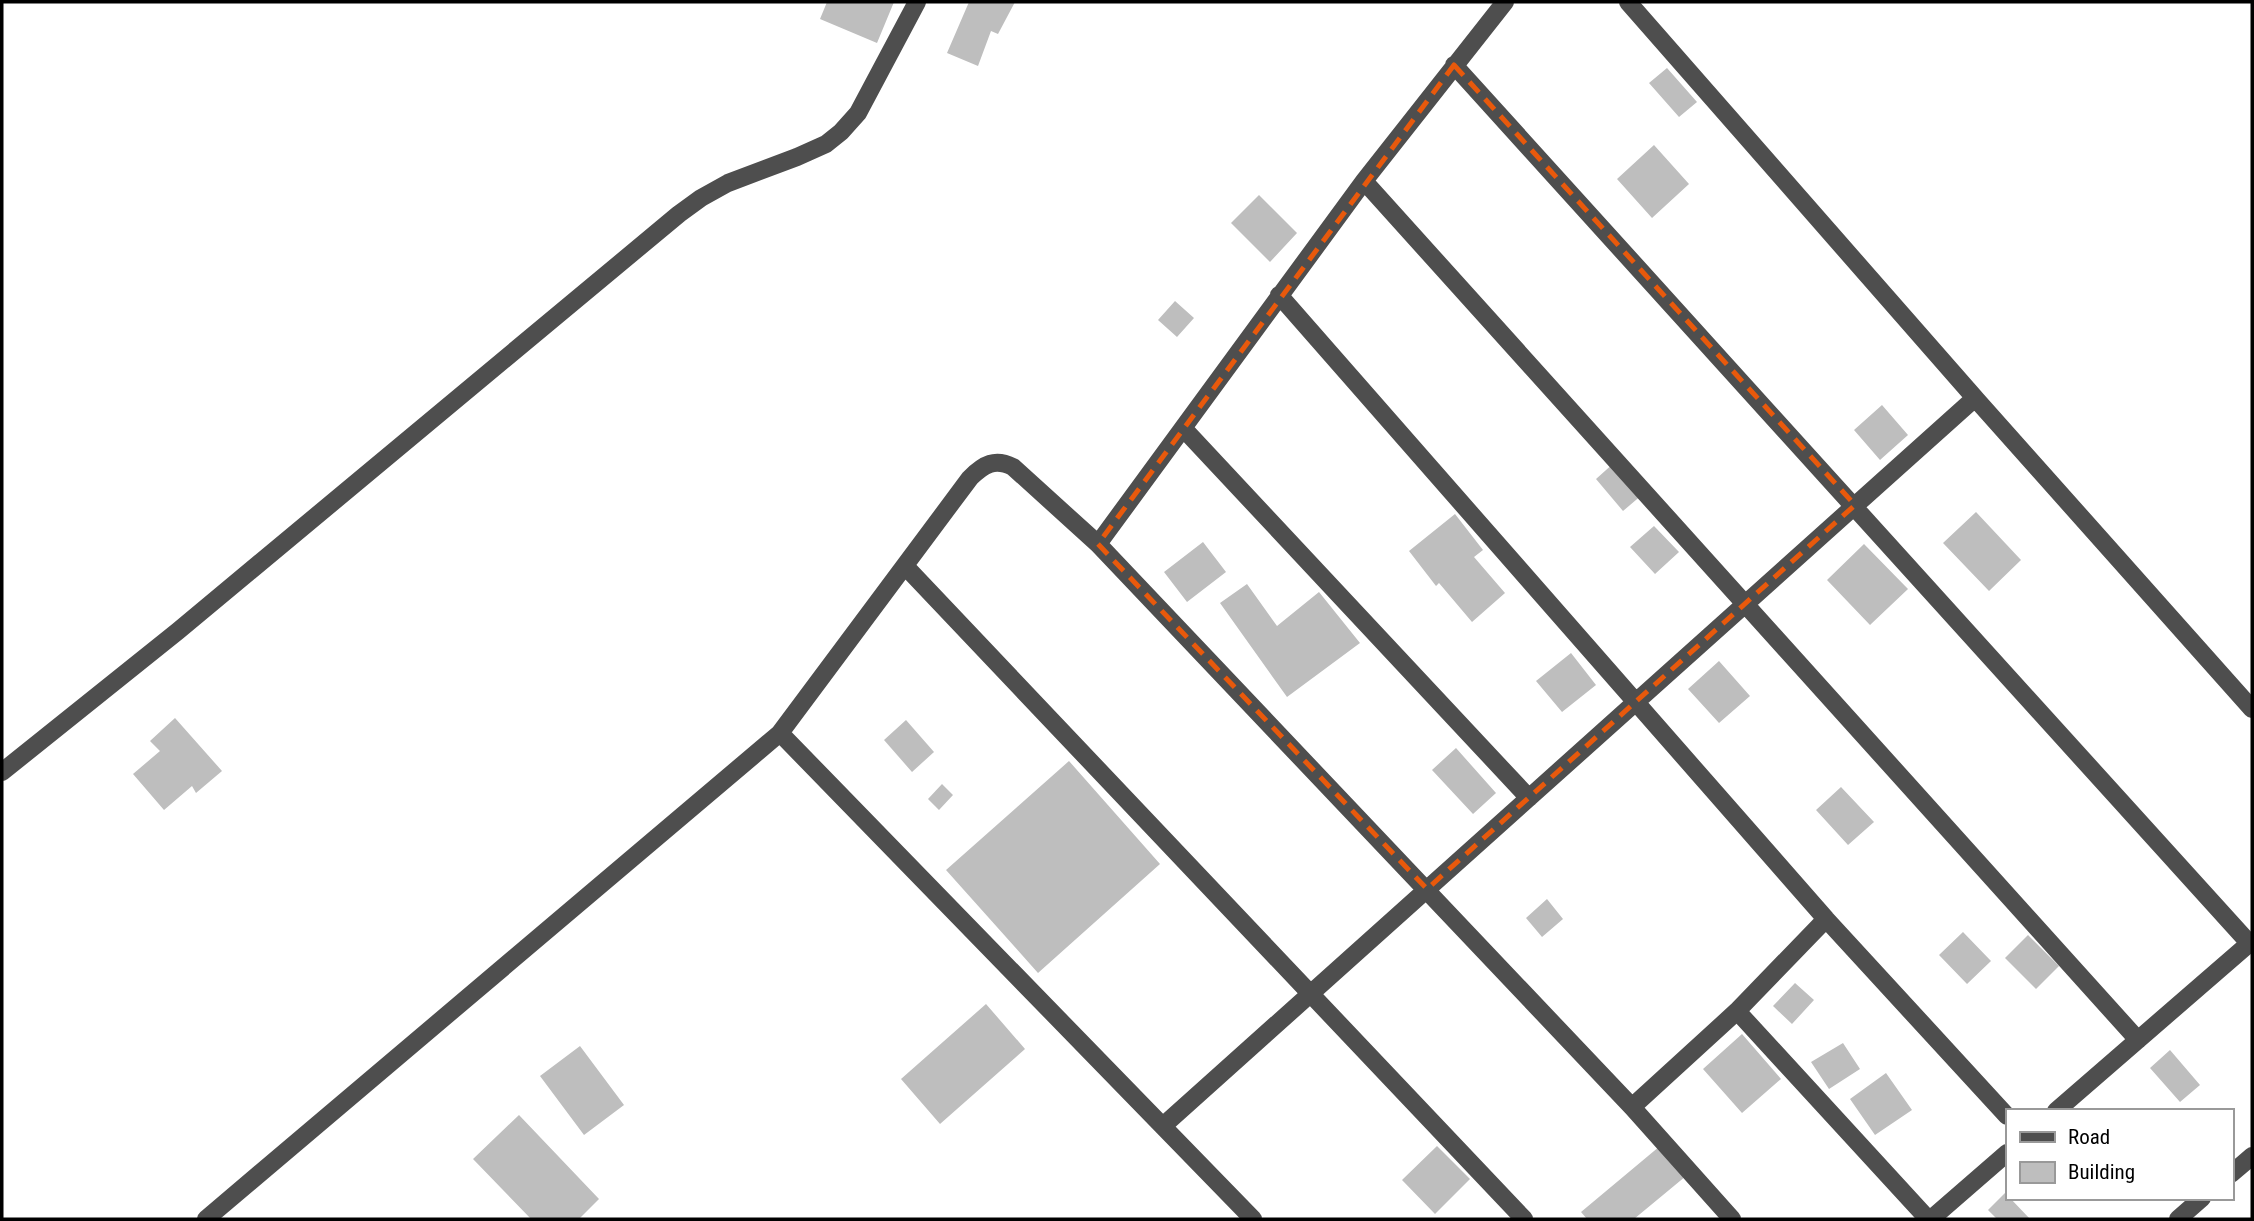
<svg xmlns="http://www.w3.org/2000/svg" width="2254" height="1221" font-family="'Roboto Condensed',sans-serif">
<style>
.building{fill:#bebebe}
.lines{fill:none;stroke-linecap:round;stroke-linejoin:round}
.minor{stroke:#4e4e4e;stroke-width:18}
.marked{fill:none;stroke:#e8590c;stroke-width:5;stroke-dasharray:14 9;stroke-linejoin:round}
</style>
<rect width="100%" height="100%" fill="#fff"/>
<path class="building" d="M827 2H894L877 43 820 19Z
M969 2H1015L998 34 991 31 978 66 947 53Z
M1667 68 1697 102 1679 117 1649 83Z
M1654 145 1689 184 1652 218 1617 179Z
M1259 195 1297 233 1270 262 1231 223Z
M1175 301 1194 318 1177 337 1158 320Z
M1882 405 1908 435 1880 460 1854 430Z
M1615 462 1643 494 1623 511 1596 479Z
M1976 512 2021 560 1989 591 1943 543Z
M1455 514 1483 550 1474 557 1505 593 1472 622 1439 583 1436 586 1409 551Z
M1654 526 1679 552 1655 574 1630 547Z
M1203 542 1226 572 1187 602 1164 572Z
M1864 544 1908 589 1870 625 1827 580Z
M1247 584 1277 626 1319 592 1360 643 1287 697 1220 603Z
M1571 653 1596 685 1562 712 1536 681Z
M1719 661 1750 696 1719 723 1688 689Z
M175 718 222 771 196 793 192 786 164 810 133 774 160 751 150 741Z
M906 720 934 752 912 772 884 740Z
M1456 748 1496 793 1473 814 1432 770Z
M1069 761 1160 864 1038 973 946 870Z
M942 784 953 795 939 810 928 799Z
M1841 787 1874 822 1848 845 1816 810Z
M1547 899 1563 919 1542 937 1526 918Z
M1963 932 1991 961 1967 984 1939 955Z
M2028 935 2059 966 2036 989 2005 958Z
M1795 983 1814 1000 1792 1024 1773 1006Z
M986 1004 1025 1049 940 1124 901 1079Z
M1742 1034 1781 1079 1742 1113 1703 1069Z
M1843 1043 1860 1069 1829 1089 1811 1062Z
M580 1046 624 1105 584 1135 540 1076Z
M2170 1050 2200 1085 2180 1102 2150 1068Z
M1886 1073 1912 1110 1875 1135 1850 1099Z
M519 1115 599 1199 579 1219H531L473 1159Z
M1437 1146 1470 1179 1435 1214 1402 1180Z
M1660 1146 1686 1176 1634 1219H1587L1581 1212Z
M2005 1193 2007 1198H2010L2030 1219H1997L1988 1210Z"/>
<g class="lines">
<path class="minor" d="M1505 2 1364 181 1098 544 1632 1107 1732 1219
M1454 65 2249 943
M1364 181 2138 1040
M1279 295 1826 919 2007 1116
M1975 398 2252 709
M1183 428 1529 798
M906 567 1524 1219
M780 733 970 478C984 464 995 458 1013 467L1098 544
M2 772 178 631 679 214 701 198 728 183 797 157 826 144 841 132 858 113 917 2
M1737 1011 1928 1219
M1632 1107 1737 1011 1826 919
M2056 1111 2252 941
M1164 1125 1975 398 1628 2
M2231 1174 2252 1156
M206 1219 780 733 1253 1219
M1931 1219 2007 1153
M2178 1219 2202 1198"/>
</g>
<path class="marked" d="M1454 65 1855 505 1427 889 1098 544Z"/>
<rect width="2254" height="1221" fill="none" stroke="#000000" stroke-width="7"/>
<rect x="2006" y="1109" width="228" height="91" fill="#ffffff" stroke="#999999" stroke-width="2"/>
<rect x="2020" y="1132" width="35" height="10" fill="#4e4e4e" stroke="#999999" stroke-width="2"/>
<text x="2068" y="1144" font-size="21" fill="#000000">Road</text>
<rect x="2020" y="1162" width="35" height="21" fill="#bebebe" stroke="#999999" stroke-width="2"/>
<text x="2068" y="1179" font-size="21" fill="#000000">Building</text>
</svg>
